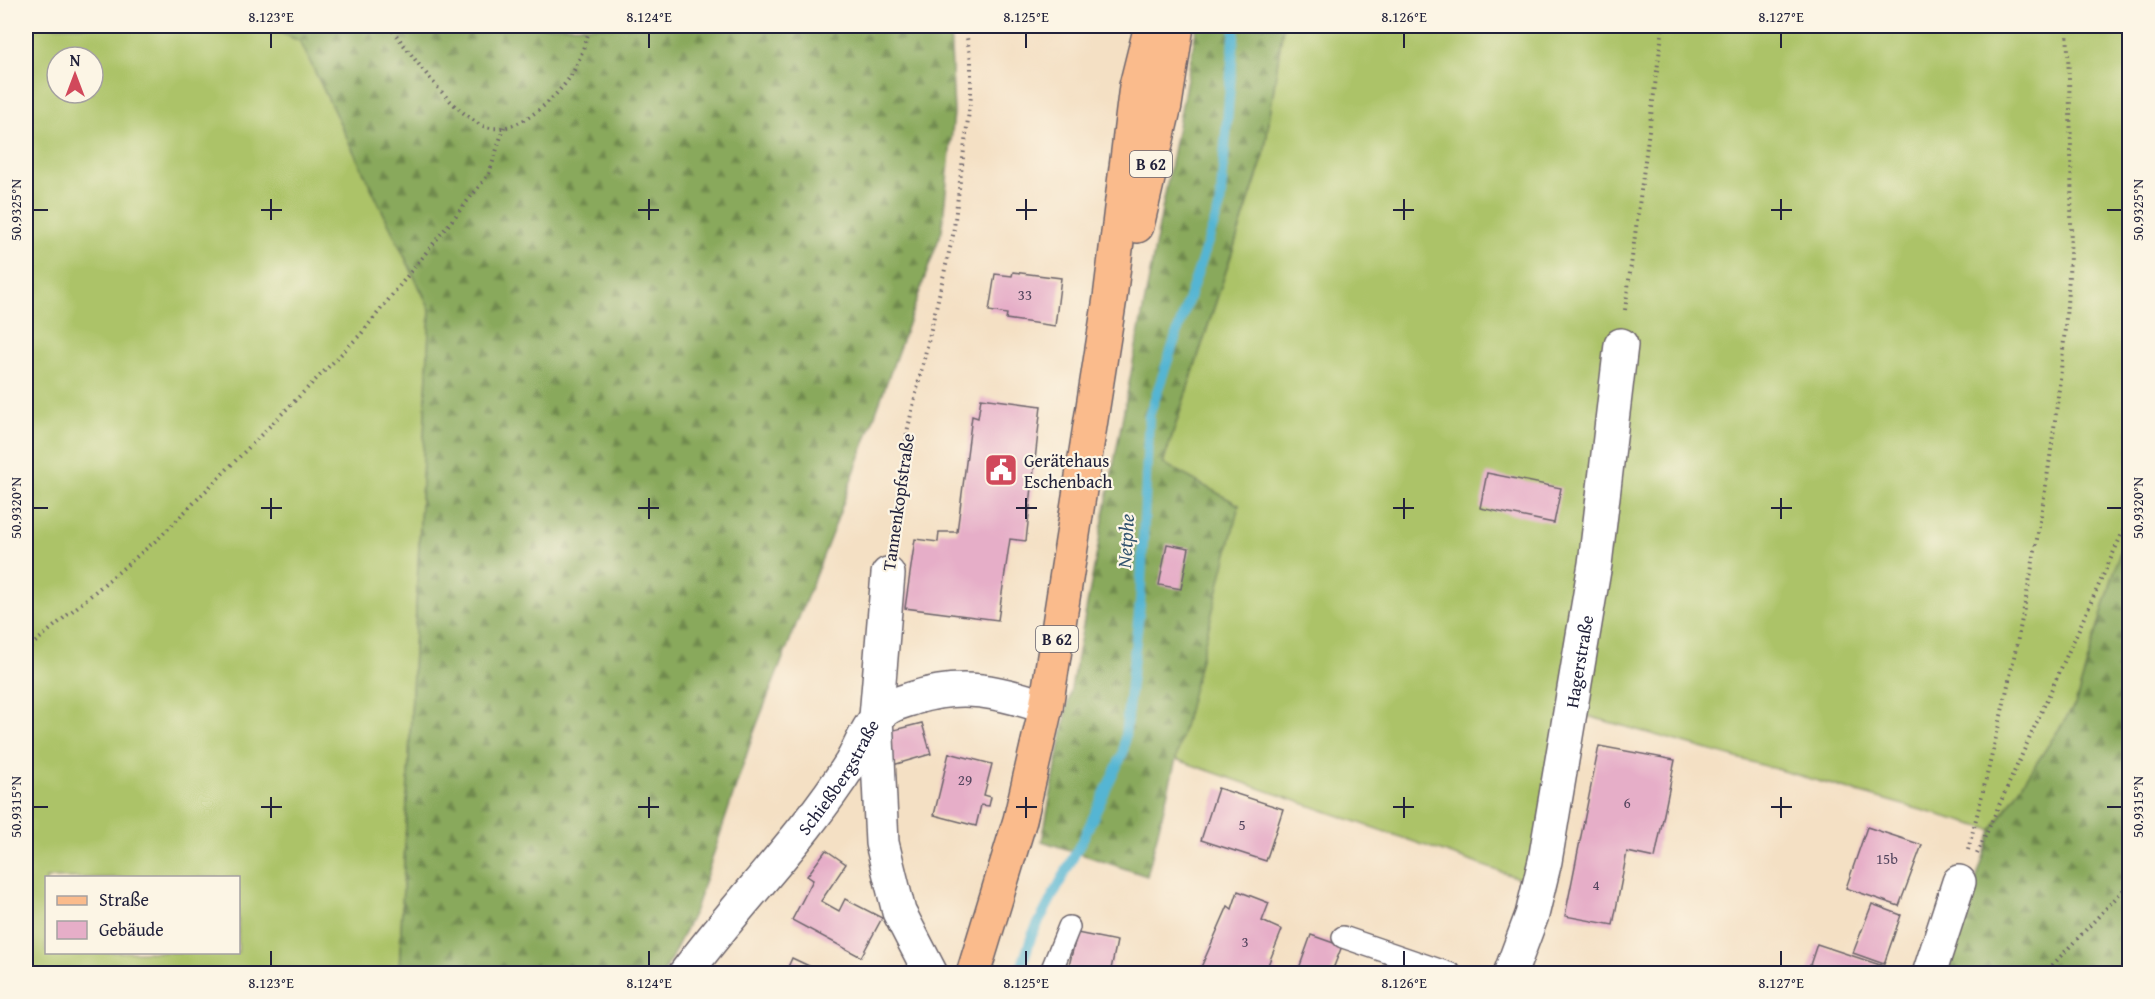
<svg xmlns="http://www.w3.org/2000/svg" width="2155" height="999" font-family="'Gentium Book Plus',serif">
<style>
.grass{fill:#acc367;stroke:#677251;stroke-width:1.5;fill-rule:evenodd}
.forest{fill:url(#forest-firs);stroke:#56664c;stroke-width:1.5}
.lines{fill:none;stroke-linecap:round;stroke-linejoin:round}
.stream{stroke:#54b5d3;stroke-width:10}
.building{fill:#e6aec8}
.service-casing{stroke:#6c646b;stroke-width:24}
.minor-casing{stroke:#6c646b;stroke-width:36}
.primary-casing{stroke:#6c646b;stroke-width:36}
.path{stroke:#6c646b;stroke-width:4;stroke-dasharray:1.5 4.5;stroke-linecap:butt}
.service{stroke:#fff;stroke-width:21}
.minor{stroke:#fff;stroke-width:33}
.primary{stroke:#fabb8c;stroke-width:33}
.ticks{fill:none;stroke:#22223b;stroke-width:2}
.labels{text-anchor:middle;dominant-baseline:central;stroke-width:4.5;stroke-linejoin:round;paint-order:stroke}
.number-label{font-size:15px;fill:#53455e}
.shield{fill:#fcf5e5;stroke:#63616e;stroke-width:1.5}
.shield-label{font-size:16px;font-weight:bold;fill:#22223b}
.poi-label{font-size:18px;fill:#22223b;stroke:#fcf5e5;text-anchor:start}
.street-label{font-size:18px;fill:#22223b;stroke:#fcf5e5}
.water-label{font-size:20px;font-style:italic;fill:#345570;stroke:#fcf5e5}
.neatline{fill:none;stroke:#22223b;stroke-width:2}
.ticks-label{font-size:15px;text-anchor:middle;fill:#22223b}
</style>
<defs>
<pattern id="forest-firs" width="22" height="20" patternUnits="userSpaceOnUse" patternTransform="scale(1.5)"><rect width="22" height="20" fill="#89a95c"/><path d="M5 1l3.5 6h-7zM16 11l3.5 6h-7z" fill="#70894d"/></pattern>
</defs>
<rect width="100%" height="100%" fill="#fcf5e5"/>
<filter id="ink" filterUnits="userSpaceOnUse"><feTurbulence type="fractalNoise" baseFrequency=".0167" numOctaves="2"/><feDisplacementMap in="SourceGraphic" scale="12" xChannelSelector="R" yChannelSelector="G"/><feConvolveMatrix kernelMatrix="1 2 1 2 8 2 1 2 1" color-interpolation-filters="sRGB"/></filter>
<filter id="wash" filterUnits="userSpaceOnUse"><feTurbulence type="fractalNoise" baseFrequency=".008" numOctaves="4" result="noise"/><feDisplacementMap in="SourceGraphic" scale="24" xChannelSelector="R" yChannelSelector="G"/><feGaussianBlur stdDeviation="1.35" result="paint"/><feColorMatrix in="noise" values="0 0 0 0 0 0 0 0 0 0 0 0 0 0 0 0 0 1.4 0 .05"/><feComposite in="paint" operator="in"/></filter>
<g filter="url(#wash)">
<rect width="100%" height="100%" fill="#f4e0c4"/>
<path class="grass" d="M26 26H265L300 41 430 309 399 973H26ZM57 57H93V93H57ZM46 878H238V952H46Z
M1283 26H2129V522L2075 705 1992 830 1577 713 1530 882 1175 759 1239 505 1163 464 1264 155Z"/>
<path class="forest" d="M265 26H950L954 113 942 230 834 528 754 732 695 910 664 973H399L430 309 300 41Z
M1197 26H1283L1264 155 1163 463 1239 505 1147 876 1042 841Z
M2129 522V973L1946 974 1992 830 2075 705Z"/>
<g class="lines">
<path class="stream" d="M1019 974 1032 935 1085 835 1123 753 1140 604 1149 416 1220 206 1235 26"/>
</g>
<g id="blocks">
<path class="building" d="M1013 272 1061 278 1055 326 1006 319 1007 314 989 311 995 274 1012 276Z
M981 398 1041 406 1026 541 1010 539 998 620 905 608 915 539 938 542 939 532H957L972 416 978 418Z
M1487 473 1561 488 1554 523 1480 508Z
M1167 544 1189 548 1181 589 1159 585Z
M922 723 931 754 893 765 890 731Z
M1599 746 1675 760 1655 858 1627 852 1613 925 1565 916Z
M949 753 992 764 984 795 991 797 989 806 981 805 976 826 934 815Z
M1218 788 1283 809 1266 861 1201 840Z
M1867 827 1922 845 1899 906 1846 888Z
M826 850 846 864 821 901 839 911 845 899 882 918 861 957 792 920 813 880 807 876Z
M1238 891 1269 903 1262 921 1282 930 1268 965 1276 968 1274 974H1198L1228 906 1232 909Z
M1872 904 1901 915 1884 964 1853 953Z
M1077 933 1117 941 1110 974H1067Z
M1311 935 1342 946 1331 974H1297Z
M1817 944 1892 969 1890 974H1807Z
M792 958 826 974H785Z"/>
</g>
</g>
<g filter="url(#ink)">
<use href="#blocks" fill-opacity="0" stroke="#6c646b" stroke-width="1.5"/>
<g class="lines">
<defs>
<path id="service" d="M1343 937 1451 974
M1050 974 1069 927"/>
<g id="minor">
<path d="M888 574 876 717 882 843 899 912 931 974"/>
<path id="s1" d="M685 974C738 902 803 839 851 763 862 744 869 720 888 708 896 703 905 701 914 698 962 682 1000 692 1046 707"/>
<path id="s2" d="M1510 974 1532 915 1545 861 1595 564 1621 345"/>
<path d="M1929 974 1959 882"/>
</g>
<path id="primary" d="M1137 226 1165 105 1177 26
M973 974 1020 820 1046 707 1110 298 1136 86 1151 26"/>
</defs>
<use href="#service" class="service-casing"/>
<use href="#minor" class="minor-casing"/>
<use href="#primary" class="primary-casing"/>
<path class="path" d="M389 26C416 59 442 101 479 124 511 142 554 100 570 77 580 62 585 42 591 26
M1625 310 1663 26
M892 542 907 432 953 235 971 96V61L965 26
M26 650 160 537 361 334 489 174 504 127
M1968 850C2017 662 2057 469 2069 275 2074 192 2070 108 2067 26
M1977 854 2130 516
M2044 974 2130 883"/>
<use href="#service" class="service"/>
<use href="#minor" class="minor"/>
<use href="#primary" class="primary"/>
</g>
</g>
<path class="ticks" d="M271 33V48M649 33V48M1026 33V48M1404 33V48M1781 33V48M271 199V220M649 199V220M1026 199V220M1404 199V220M1781 199V220M33 210H48M261 210H282M638 210H659M1016 210H1037M1393 210H1414M1771 210H1792M2107 210H2122M271 498V519M649 498V519M1026 498V519M1404 498V519M1781 498V519M33 508H48M261 508H282M638 508H659M1016 508H1037M1393 508H1414M1771 508H1792M2107 508H2122M271 797V818M649 797V818M1026 797V818M1404 797V818M1781 797V818M33 807H48M261 807H282M638 807H659M1016 807H1037M1393 807H1414M1771 807H1792M2107 807H2122M271 951V966M649 951V966M1026 951V966M1404 951V966M1781 951V966"/>
<defs>
<symbol id="civic-square" viewBox="-11 -11 22 22"><rect x="-9" y="-9" width="18" height="18" rx="4" fill="#d1495b" stroke="#fcf5e5"/><path d="M-.6-6.5H3V-4.5H.6V-3L4-1V1h2V6H-6V1h2V-1L-.6-3ZM-1.2 2.5V6h2.4V2.5Z" fill="#fff"/></symbol>
</defs>
<g fill-rule="evenodd">
<use href="#civic-square" x="982" y="451" width="38" height="38"/>
</g>
<g class="labels">
<g class="number-label">
<text x="1025" y="294">33</text>
<text x="965" y="779">29</text>
<text x="1627" y="802">6</text>
<text x="1242" y="824">5</text>
<text x="1887" y="858">15b</text>
<text x="1596" y="884">4</text>
<text x="1245" y="941">3</text>
</g>
<g class="shield">
<rect x="1130" y="151" width="42" height="26" rx="4.5"/>
<rect x="1036" y="626" width="42" height="26" rx="4.5"/>
</g>
<g class="shield-label">
<text x="1151" y="164">B 62</text>
<text x="1057" y="639">B 62</text>
</g>
<g class="poi-label">
<text x="1024" y="460">Gerätehaus<tspan x="1024" dy="21">Eschenbach</tspan></text>
</g>
<g class="street-label">
<text transform="translate(898 502) rotate(-82)">Tannenkopfstraße</text>
<text stroke="none"><textPath href="#s2" startOffset="321">Hagerstraße</textPath></text>
<text stroke="none"><textPath href="#s1" startOffset="250">Schießbergstraße</textPath></text>
</g>
<g class="water-label">
<text transform="translate(1125 541) rotate(-87)">Netphe</text>
</g>
</g>
<rect width="2155" height="999" fill="none" stroke="#fcf5e5" stroke-width="66"/>
<rect x="45" y="876" width="195" height="78" fill="#fcf5e5" stroke="#a5a1a1" stroke-width="1.5"/>
<rect x="57" y="896" width="30" height="9" fill="#fabb8c" stroke="#a5a1a1" stroke-width="1.5"/>
<text x="99" y="906" font-size="18" fill="#22223b">Straße</text>
<rect x="57" y="921" width="30" height="18" fill="#e6aec8" stroke="#a5a1a1" stroke-width="1.5"/>
<text x="99" y="936" font-size="18" fill="#22223b">Gebäude</text>
<g transform="translate(75 75)"><circle r="28" fill="#fcf5e5" stroke="#a5a1a1" stroke-width="1.5"/>
<path d="M0-4.5L10 22L0 15L-10 22Z" fill="#d1495b"/>
<text y="-9" font-size="16" font-weight="bold" text-anchor="middle" fill="#22223b">N</text>
</g>
<rect x="33" y="33" width="2089" height="933" class="neatline"/>
<g class="ticks-label">
<text x="271" y="22">8.123°E</text>
<text x="649" y="22">8.124°E</text>
<text x="1026" y="22">8.125°E</text>
<text x="1404" y="22">8.126°E</text>
<text x="1781" y="22">8.127°E</text>
<text transform="translate(16 210) rotate(-90)" y="5">50.9325°N</text>
<text transform="translate(2138 210) rotate(-90)" y="5">50.9325°N</text>
<text transform="translate(16 508) rotate(-90)" y="5">50.9320°N</text>
<text transform="translate(2138 508) rotate(-90)" y="5">50.9320°N</text>
<text transform="translate(16 807) rotate(-90)" y="5">50.9315°N</text>
<text transform="translate(2138 807) rotate(-90)" y="5">50.9315°N</text>
<text x="271" y="988">8.123°E</text>
<text x="649" y="988">8.124°E</text>
<text x="1026" y="988">8.125°E</text>
<text x="1404" y="988">8.126°E</text>
<text x="1781" y="988">8.127°E</text>
</g>
</svg>
